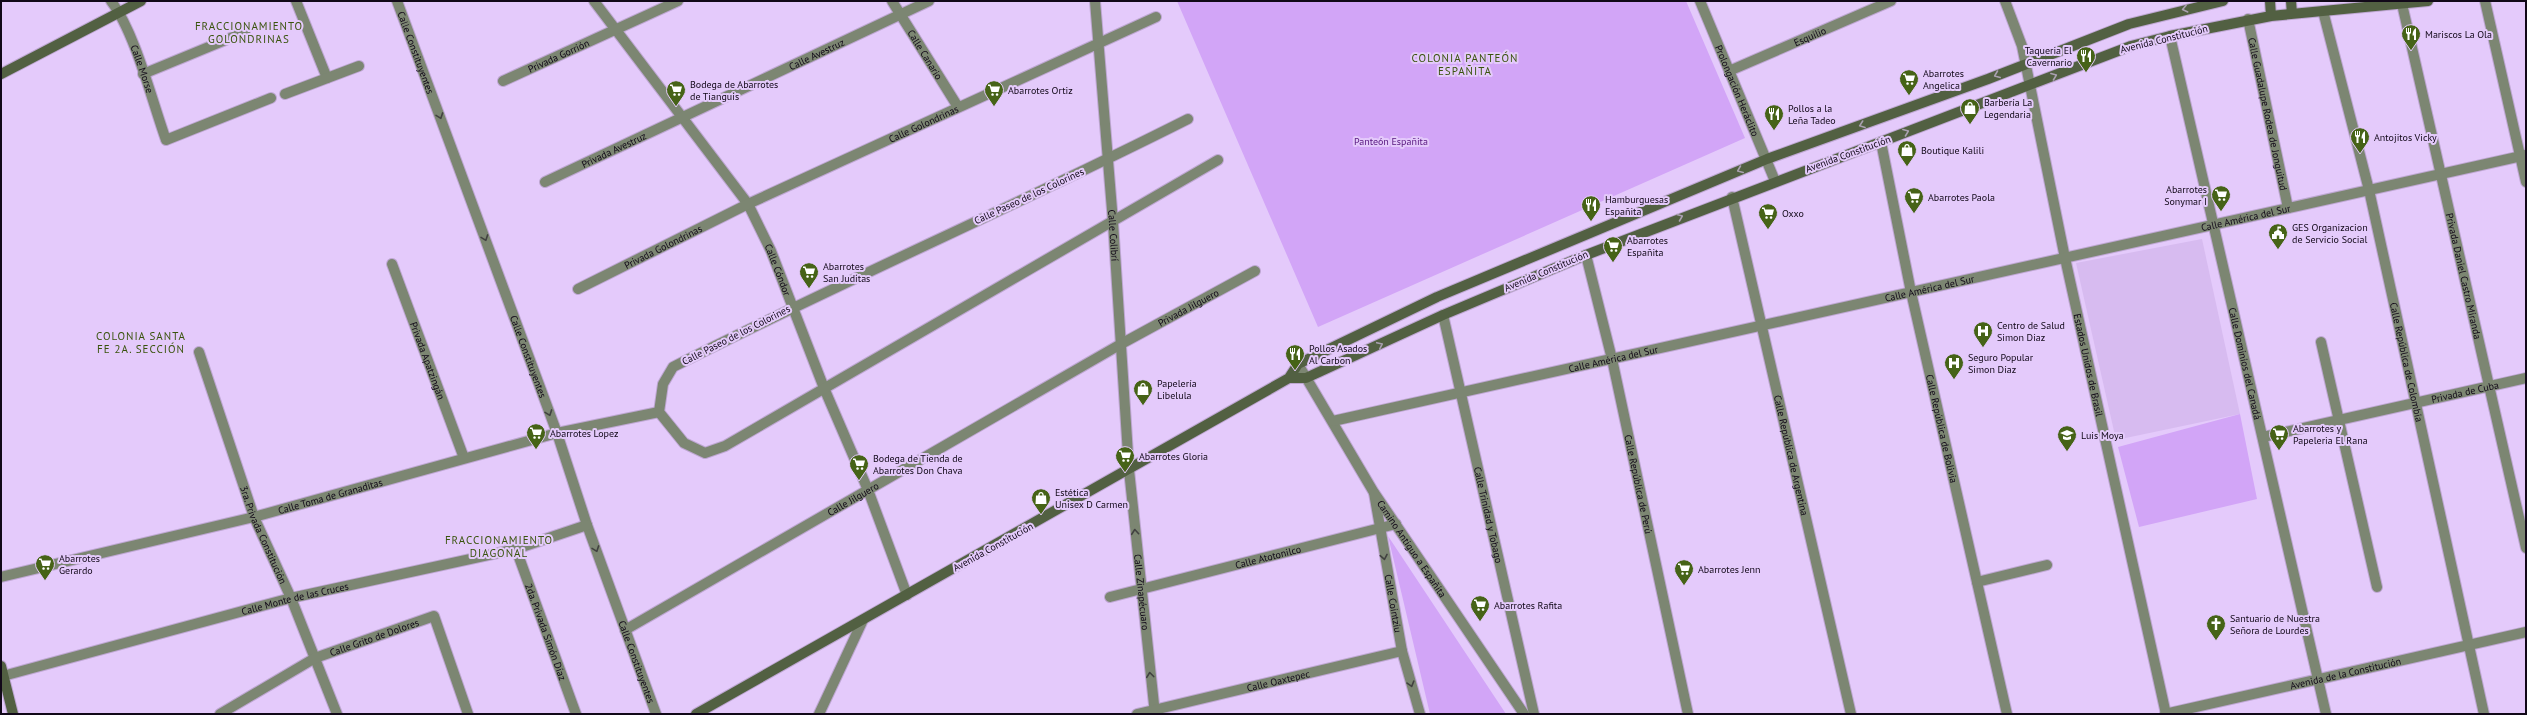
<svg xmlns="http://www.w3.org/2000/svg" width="2527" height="715" font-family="'PT Sans',sans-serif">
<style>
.built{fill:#d7bbf0}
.green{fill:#d2a5f7}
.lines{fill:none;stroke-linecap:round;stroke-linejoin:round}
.street-casing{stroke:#bea7d2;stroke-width:12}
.secondary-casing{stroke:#bea7d2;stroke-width:12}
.street{stroke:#7c8672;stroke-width:10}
.secondary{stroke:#526042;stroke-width:10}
.oneway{stroke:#aaa0b1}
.oneway2{stroke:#414140}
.labels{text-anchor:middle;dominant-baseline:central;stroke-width:4;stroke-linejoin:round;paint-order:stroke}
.poi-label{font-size:10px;fill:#110818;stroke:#e4cafb;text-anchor:start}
.street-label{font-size:10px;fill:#110818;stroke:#e4cafb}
.park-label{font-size:10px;fill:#56157d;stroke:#e4cafb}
.neighbourhood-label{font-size:11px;letter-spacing:1px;fill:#39530c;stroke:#e4cafb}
</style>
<rect width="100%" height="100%" fill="#e4cafb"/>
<path class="built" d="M2202 239 2240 414 2116 440 2076 263Z"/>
<path class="green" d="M1177 1H1686L1745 138 1318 327Z
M2240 414 2257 499 2139 527 2118 447Z
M1388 536 1506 714H1430Z"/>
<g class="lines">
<defs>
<g id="street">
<path id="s1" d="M111 1C135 32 152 101 166 140L271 98"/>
<path d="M296 1 327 78"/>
<path id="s2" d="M397 1 557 433 587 525 656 714"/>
<path id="s3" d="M594 1 748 204 771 251 824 388 868 490 907 595"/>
<path id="s4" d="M892 1 958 107"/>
<path id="s5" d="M1095 1 1113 222 1129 470 1155 714"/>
<path id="s6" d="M1700 1 1775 181"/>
<path id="s7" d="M2005 1 2022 46 2065 258 2166 714"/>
<path d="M2485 1 2526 182"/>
<path id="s8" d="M2402 4 2526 548"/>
<path id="s9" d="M2323 11 2369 190 2484 714"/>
<path id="s10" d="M2248 19 2288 208"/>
<path id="s11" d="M2170 36 2326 714"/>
<path id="s12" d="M1729 71 1891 1"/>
<path d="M143 74 245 32"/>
<path id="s13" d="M503 81 678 1"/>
<path d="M285 94 359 66"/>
<path d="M1188 119C1018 205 843 281 673 367L663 384 659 412 684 443 705 453 725 446 1218 160"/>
<path id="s14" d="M1881 142 1911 292 2007 714"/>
<path id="s15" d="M545 182 929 1"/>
<path id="s16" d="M1732 197 1851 714"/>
<path id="s17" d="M1586 255 1612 359 1688 714"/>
<path id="s18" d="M392 264 464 458"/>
<path id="s19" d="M578 289 748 204 1156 17"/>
<path id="s20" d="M1443 315 1534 714"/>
<path d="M2321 342 2377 587"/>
<path id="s21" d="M199 352 254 517 291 598 337 714"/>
<path id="s22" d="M1298 364 1373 491 1524 714"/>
<path id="s23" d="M1333 421 2526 155"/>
<path id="s24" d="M2263 437 2526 378"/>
<path id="s25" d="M1374 493 1402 651 1420 714"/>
<path id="s26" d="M516 549 576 714"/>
<path id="s27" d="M1 577 254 517 557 433 659 412"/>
<path d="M1977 582 2047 565"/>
<path id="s28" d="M1110 597 1396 524"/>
<path id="s29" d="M625 630 1121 344 1255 271"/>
<path id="s30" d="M3 676 291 598 516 549 587 525"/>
<path id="s31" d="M220 714 315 658 434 616 468 714"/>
<path d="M819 714 863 620"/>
<path id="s32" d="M1137 714 1402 651"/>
<path id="s33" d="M2165 714 2526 632"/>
</g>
<path id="secondary" d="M2270 1 2271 16
M2291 1 2292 14
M1 74 141 1
M1289 378 1298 364 1437 297 1767 159 1988 79 2129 24 2223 1
M1 666 13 714
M696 714 1289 378H1306L1443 315 1586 255 2131 46 2170 36 2271 16 2428 1"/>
</defs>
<use href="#street" class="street-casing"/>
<use href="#secondary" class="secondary-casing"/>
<use href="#street" class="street"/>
<use href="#secondary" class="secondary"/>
</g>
<defs><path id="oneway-chevron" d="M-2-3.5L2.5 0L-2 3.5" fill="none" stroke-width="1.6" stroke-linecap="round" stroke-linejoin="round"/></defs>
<g class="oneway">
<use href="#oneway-chevron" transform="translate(2185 9) rotate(167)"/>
<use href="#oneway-chevron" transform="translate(1997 75) rotate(158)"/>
<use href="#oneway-chevron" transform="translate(2054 76) rotate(-21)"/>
<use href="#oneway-chevron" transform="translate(1862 125) rotate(160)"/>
<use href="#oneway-chevron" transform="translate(1906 132) rotate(-21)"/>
<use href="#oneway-chevron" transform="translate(1740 170) rotate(157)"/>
<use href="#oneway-chevron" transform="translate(1680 217) rotate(-22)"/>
<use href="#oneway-chevron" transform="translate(1380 345) rotate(-25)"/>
</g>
<g class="oneway2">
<use href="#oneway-chevron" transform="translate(440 116) rotate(70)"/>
<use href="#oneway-chevron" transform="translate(485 238) rotate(70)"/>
<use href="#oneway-chevron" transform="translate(549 413) rotate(70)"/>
<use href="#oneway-chevron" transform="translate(1135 532) rotate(-95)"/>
<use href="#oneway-chevron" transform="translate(596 549) rotate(70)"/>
<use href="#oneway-chevron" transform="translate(1384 557) rotate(79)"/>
<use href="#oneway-chevron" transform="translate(1150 675) rotate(-97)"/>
<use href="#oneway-chevron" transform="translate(1411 684) rotate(74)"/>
</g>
<defs>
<symbol id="restaurant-pin" viewBox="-11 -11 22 30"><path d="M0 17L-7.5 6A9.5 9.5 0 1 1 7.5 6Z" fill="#466317" stroke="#e4cafb"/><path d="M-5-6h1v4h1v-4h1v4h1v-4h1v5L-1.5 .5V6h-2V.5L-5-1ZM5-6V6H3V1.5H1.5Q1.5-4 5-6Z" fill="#fff"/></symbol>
<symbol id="supermarket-pin" viewBox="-11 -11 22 30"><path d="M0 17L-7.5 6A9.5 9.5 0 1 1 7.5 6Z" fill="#466317" stroke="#e4cafb"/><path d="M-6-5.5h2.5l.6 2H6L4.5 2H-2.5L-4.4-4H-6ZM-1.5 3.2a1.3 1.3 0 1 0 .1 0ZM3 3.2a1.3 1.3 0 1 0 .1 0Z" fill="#fff"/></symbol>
<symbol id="shop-pin" viewBox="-11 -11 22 30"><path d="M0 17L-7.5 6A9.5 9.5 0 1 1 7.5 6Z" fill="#466317" stroke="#e4cafb"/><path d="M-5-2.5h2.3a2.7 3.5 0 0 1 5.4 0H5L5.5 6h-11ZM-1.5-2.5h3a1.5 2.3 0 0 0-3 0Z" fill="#fff"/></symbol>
<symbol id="civic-pin" viewBox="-11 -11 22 30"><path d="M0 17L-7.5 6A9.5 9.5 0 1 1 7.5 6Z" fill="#466317" stroke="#e4cafb"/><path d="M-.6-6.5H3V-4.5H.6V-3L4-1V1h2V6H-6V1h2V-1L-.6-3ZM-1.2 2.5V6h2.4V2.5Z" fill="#fff"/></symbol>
<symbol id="hospital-pin" viewBox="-11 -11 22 30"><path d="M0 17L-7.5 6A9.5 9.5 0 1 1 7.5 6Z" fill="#466317" stroke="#e4cafb"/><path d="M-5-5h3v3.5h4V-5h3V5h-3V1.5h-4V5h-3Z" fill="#fff"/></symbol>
<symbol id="school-pin" viewBox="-11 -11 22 30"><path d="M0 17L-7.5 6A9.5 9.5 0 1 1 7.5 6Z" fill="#466317" stroke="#e4cafb"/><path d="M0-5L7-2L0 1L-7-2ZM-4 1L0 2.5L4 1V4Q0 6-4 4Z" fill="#fff"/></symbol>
<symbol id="church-pin" viewBox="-11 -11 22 30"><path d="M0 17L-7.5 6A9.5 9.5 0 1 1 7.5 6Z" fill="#466317" stroke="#e4cafb"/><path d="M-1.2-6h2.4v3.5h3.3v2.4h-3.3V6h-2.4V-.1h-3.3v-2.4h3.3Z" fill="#fff"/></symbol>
</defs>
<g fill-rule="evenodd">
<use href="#restaurant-pin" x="2400" y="23" width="22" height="30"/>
<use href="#restaurant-pin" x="2075" y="45" width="22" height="30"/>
<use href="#supermarket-pin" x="1898" y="68" width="22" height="30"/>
<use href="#supermarket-pin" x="665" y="79" width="22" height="30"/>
<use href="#supermarket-pin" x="983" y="79" width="22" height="30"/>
<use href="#shop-pin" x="1959" y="97" width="22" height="30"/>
<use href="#restaurant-pin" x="1763" y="103" width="22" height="30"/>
<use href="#restaurant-pin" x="2349" y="126" width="22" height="30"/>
<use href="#shop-pin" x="1896" y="139" width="22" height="30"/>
<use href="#supermarket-pin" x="2210" y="184" width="22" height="30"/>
<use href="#supermarket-pin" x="1903" y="186" width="22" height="30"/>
<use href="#restaurant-pin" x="1580" y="194" width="22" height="30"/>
<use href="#supermarket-pin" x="1757" y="202" width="22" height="30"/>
<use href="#civic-pin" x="2267" y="222" width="22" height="30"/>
<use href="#supermarket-pin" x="1602" y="235" width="22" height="30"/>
<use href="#supermarket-pin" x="798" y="261" width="22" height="30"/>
<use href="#hospital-pin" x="1972" y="320" width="22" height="30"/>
<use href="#restaurant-pin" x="1284" y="343" width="22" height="30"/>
<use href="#hospital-pin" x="1943" y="352" width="22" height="30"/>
<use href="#shop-pin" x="1132" y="378" width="22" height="30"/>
<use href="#supermarket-pin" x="525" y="422" width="22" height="30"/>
<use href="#supermarket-pin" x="2268" y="423" width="22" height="30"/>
<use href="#school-pin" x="2056" y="424" width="22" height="30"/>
<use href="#supermarket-pin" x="1114" y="445" width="22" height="30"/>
<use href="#supermarket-pin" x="848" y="453" width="22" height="30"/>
<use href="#shop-pin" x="1030" y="487" width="22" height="30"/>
<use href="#supermarket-pin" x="34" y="553" width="22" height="30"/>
<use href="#supermarket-pin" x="1673" y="558" width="22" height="30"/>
<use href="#supermarket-pin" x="1469" y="594" width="22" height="30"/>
<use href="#church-pin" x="2205" y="613" width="22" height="30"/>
</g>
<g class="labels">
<g class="poi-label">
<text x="2425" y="34">Mariscos La Ola</text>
<text x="2072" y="50" text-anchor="end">Taqueria El<tspan x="2072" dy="12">Cavernario</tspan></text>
<text x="1923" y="73">Abarrotes<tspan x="1923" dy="12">Angelica</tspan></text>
<text x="690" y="84">Bodega de Abarrotes<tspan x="690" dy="12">de Tianguis</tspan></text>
<text x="1008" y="90">Abarrotes Ortiz</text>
<text x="1984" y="102">Barbería La<tspan x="1984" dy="12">Legendaria</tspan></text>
<text x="1788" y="108">Pollos a la<tspan x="1788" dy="12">Leña Tadeo</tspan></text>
<text x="2374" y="137">Antojitos Vicky</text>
<text x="1921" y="150">Boutique Kalili</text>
<text x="2207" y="189" text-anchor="end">Abarrotes<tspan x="2207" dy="12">Sonymar I</tspan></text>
<text x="1928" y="197">Abarrotes Paola</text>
<text x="1605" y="199">Hamburguesas<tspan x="1605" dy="12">Españita</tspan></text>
<text x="1782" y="213">Oxxo</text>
<text x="2292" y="227">GES Organizacion<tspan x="2292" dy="12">de Servicio Social</tspan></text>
<text x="1627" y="240">Abarrotes<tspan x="1627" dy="12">Españita</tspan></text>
<text x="823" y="266">Abarrotes<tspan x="823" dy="12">San Juditas</tspan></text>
<text x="1997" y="325">Centro de Salud<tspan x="1997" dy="12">Simon Diaz</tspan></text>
<text x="1309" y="348">Pollos Asados<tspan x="1309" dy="12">Al Carbon</tspan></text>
<text x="1968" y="357">Seguro Popular<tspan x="1968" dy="12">Simon Diaz</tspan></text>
<text x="1157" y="383">Papelería<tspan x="1157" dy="12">Libelula</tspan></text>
<text x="2293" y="428">Abarrotes y<tspan x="2293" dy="12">Papeleria El Rana</tspan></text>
<text x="550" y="433">Abarrotes Lopez</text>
<text x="2081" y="435">Luis Moya</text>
<text x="1139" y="456">Abarrotes Gloria</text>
<text x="873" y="458">Bodega de Tienda de<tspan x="873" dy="12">Abarrotes Don Chava</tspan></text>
<text x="1055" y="492">Estética<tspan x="1055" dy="12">Unisex D Carmen</tspan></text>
<text x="59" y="558">Abarrotes<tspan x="59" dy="12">Gerardo</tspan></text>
<text x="1698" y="569">Abarrotes Jenn</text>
<text x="1494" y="605">Abarrotes Rafita</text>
<text x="2230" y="618">Santuario de Nuestra<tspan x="2230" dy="12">Señora de Lourdes</tspan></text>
</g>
<g class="street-label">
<text stroke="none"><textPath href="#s12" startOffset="88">Esquilio</textPath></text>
<text transform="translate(2164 39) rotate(-14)">Avenida Constitución</text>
<text stroke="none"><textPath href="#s2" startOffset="55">Calle Constituyentes</textPath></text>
<text stroke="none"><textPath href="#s15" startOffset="300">Calle Avestruz</textPath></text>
<text stroke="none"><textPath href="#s4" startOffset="63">Calle Canario</textPath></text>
<text stroke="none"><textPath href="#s13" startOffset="61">Privada Gorrión</textPath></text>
<text stroke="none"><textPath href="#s1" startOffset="75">Calle Morse</textPath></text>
<text stroke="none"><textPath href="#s6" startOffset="97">Prolongación Heráclito</textPath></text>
<text stroke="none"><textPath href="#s10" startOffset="97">Calle Guadalupe Rodea de Jonguitud</textPath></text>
<text stroke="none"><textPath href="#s19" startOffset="383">Calle Golondrinas</textPath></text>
<text stroke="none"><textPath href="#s15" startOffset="76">Privada Avestruz</textPath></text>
<text transform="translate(1848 154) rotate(-20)">Avenida Constitución</text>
<text transform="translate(1029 196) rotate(-25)">Calle Paseo de los Colorines</text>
<text stroke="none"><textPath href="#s23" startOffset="935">Calle América del Sur</textPath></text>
<text stroke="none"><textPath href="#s5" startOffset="235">Calle Colibrí</textPath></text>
<text stroke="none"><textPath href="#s19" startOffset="95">Privada Golondrinas</textPath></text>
<text stroke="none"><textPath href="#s3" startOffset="327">Calle Cóndor</textPath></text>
<text transform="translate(1546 271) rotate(-23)">Avenida Constitución</text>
<text stroke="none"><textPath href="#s8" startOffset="279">Privada Daniel Castro Miranda</textPath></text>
<text stroke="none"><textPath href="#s23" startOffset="611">Calle América del Sur</textPath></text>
<text stroke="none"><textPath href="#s29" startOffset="649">Privada Jilguero</textPath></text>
<text transform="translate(736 335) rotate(-27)">Calle Paseo de los Colorines</text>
<text stroke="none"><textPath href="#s2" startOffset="379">Calle Constituyentes</textPath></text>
<text stroke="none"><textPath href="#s23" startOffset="287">Calle América del Sur</textPath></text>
<text stroke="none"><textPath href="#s18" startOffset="103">Privada Apatzingán</textPath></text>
<text stroke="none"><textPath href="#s9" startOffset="361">Calle República de Colombia</textPath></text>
<text stroke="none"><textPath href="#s11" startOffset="336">Calle Dominios del Canadá</textPath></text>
<text stroke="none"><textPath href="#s7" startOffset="374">Estados Unidos de Brasil</textPath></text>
<text stroke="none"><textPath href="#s24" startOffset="207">Privada de Cuba</textPath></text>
<text stroke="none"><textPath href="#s14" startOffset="293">Calle República de Bolivia</textPath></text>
<text stroke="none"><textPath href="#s16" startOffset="265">Calle República de Argentina</textPath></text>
<text stroke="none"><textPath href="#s17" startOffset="235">Calle República de Perú</textPath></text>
<text stroke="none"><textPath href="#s27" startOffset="339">Calle Toma de Granaditas</textPath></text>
<text stroke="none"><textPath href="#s29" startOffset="263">Calle Jilguero</textPath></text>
<text stroke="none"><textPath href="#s20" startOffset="205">Calle Trinidad y Tobago</textPath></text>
<text stroke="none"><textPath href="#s21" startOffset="194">3ra. Privada Constitución</textPath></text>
<text transform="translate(993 547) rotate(-29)">Avenida Constitución</text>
<text stroke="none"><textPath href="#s22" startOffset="217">Camino Antiguo a Españita</textPath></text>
<text stroke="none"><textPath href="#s28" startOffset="163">Calle Atotonilco</textPath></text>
<text stroke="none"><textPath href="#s5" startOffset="593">Calle Zinapécuaro</textPath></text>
<text stroke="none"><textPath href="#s30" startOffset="302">Calle Monte de las Cruces</textPath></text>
<text stroke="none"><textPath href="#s25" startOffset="112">Calle Cointziu</textPath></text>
<text stroke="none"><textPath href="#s26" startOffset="88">2da. Privada Simón Díaz</textPath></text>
<text stroke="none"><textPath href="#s31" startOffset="173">Calle Grito de Dolores</textPath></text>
<text stroke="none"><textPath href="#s2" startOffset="703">Calle Constituyentes</textPath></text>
<text stroke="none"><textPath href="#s33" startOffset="185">Avenida de la Constitución</textPath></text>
<text stroke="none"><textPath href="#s32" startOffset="145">Calle Oaxtepec</textPath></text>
</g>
<g class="park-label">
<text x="1391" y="141">Panteón Españita</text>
</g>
<g class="neighbourhood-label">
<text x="249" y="26">FRACCIONAMIENTO<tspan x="249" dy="13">GOLONDRINAS</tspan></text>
<text x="1465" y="58">COLONIA PANTEÓN<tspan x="1465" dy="13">ESPAÑITA</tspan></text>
<text x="141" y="336">COLONIA SANTA<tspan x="141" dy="13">FE 2A. SECCIÓN</tspan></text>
<text x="499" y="540">FRACCIONAMIENTO<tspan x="499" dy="13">DIAGONAL</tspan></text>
</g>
</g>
<rect width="2527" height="715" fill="none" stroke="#110818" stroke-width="4"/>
</svg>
